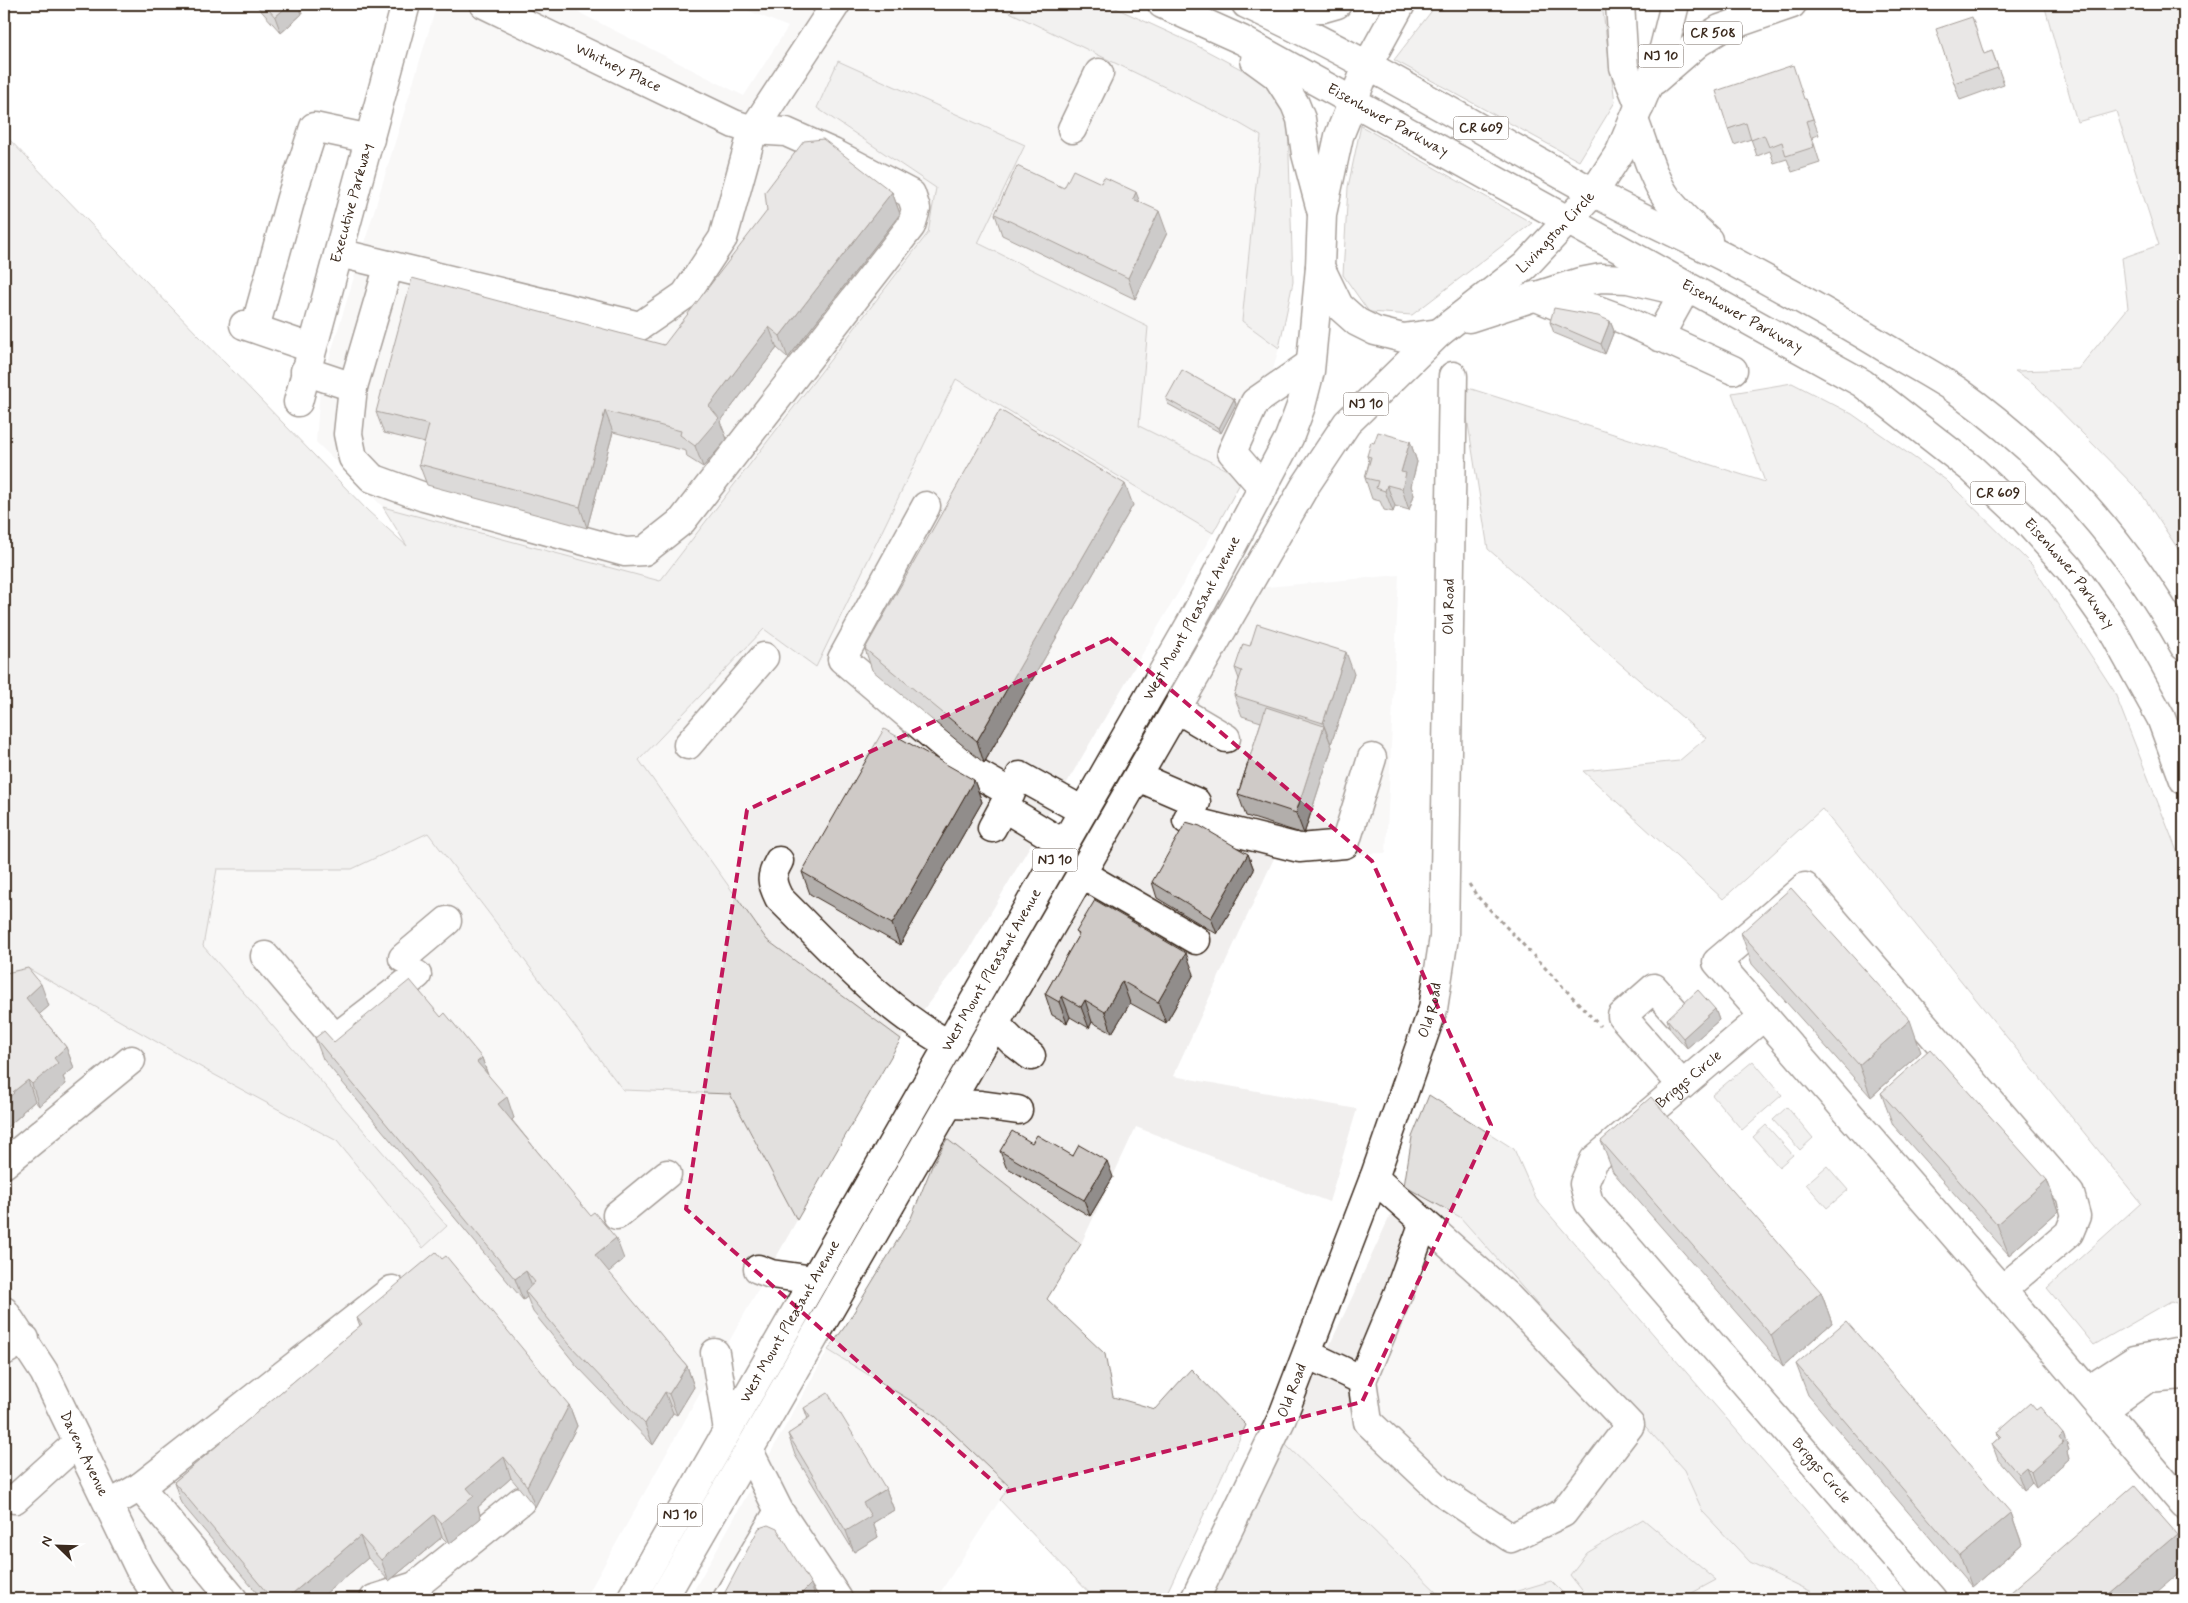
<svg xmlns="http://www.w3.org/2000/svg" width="2188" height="1603" font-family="Mynerve,sans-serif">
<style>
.built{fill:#f1efee}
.green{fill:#e2e0de;stroke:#8e857e}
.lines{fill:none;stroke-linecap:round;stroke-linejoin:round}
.minor-casing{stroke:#3b2a1e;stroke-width:31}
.major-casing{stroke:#3b2a1e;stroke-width:31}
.path{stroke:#3b2a1e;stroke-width:3;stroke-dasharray:4 4;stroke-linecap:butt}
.minor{stroke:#fff;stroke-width:28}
.major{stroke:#fff;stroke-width:28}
.wall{fill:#b2aeab;stroke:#3b2a1e}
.shaded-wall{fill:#918d8b;stroke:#3b2a1e}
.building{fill:#cfcac7;stroke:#3b2a1e}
.marked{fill:none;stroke:#c2185b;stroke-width:4;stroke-dasharray:10 6;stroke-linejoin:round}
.labels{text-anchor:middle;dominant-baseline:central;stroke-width:4;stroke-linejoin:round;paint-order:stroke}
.shield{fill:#fff;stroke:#766a62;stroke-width:1}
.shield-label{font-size:14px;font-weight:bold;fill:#3b2a1e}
.street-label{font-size:15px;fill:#3b2a1e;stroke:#fff}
</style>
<rect width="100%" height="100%" fill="#fff"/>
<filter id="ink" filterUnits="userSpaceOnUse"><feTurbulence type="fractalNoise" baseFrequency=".02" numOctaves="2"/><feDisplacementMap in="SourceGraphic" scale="10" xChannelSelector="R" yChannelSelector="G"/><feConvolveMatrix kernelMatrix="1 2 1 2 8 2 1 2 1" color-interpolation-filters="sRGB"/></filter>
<g filter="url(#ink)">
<path class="built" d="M437 4H562L744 96 788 27 732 4H993L1237 122 1261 136 1242 321 1279 348 1243 478 1139 426 1148 327 978 243 1025 145 817 108 936 188 928 233 660 581 383 507 316 442 320 389Z
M956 379 1213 533 969 950 901 1039 767 940 639 760 764 629 816 667Z
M1399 575 1386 853 1275 856 1173 1076 1357 1109 1329 1202 1136 1127 1081 1244 947 1139 1257 588Z
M428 833 623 1090 730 1094 797 1220 585 1599H4V981L29 969 213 1074 337 1141 423 1248 447 1226 203 946 217 869H352Z
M1404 1186 1460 1217 1684 1470 1703 1512 1750 1562 1811 1592 1810 1599H1569L1551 1581 1504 1595 1497 1599H1444L1284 1443Z
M828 1350 934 1415 1009 1486 936 1599H689Z"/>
<path class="green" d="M993 4H1107L1190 42 1271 85 1288 124 1293 282 1279 348 1242 321 1261 136 1237 122Z
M1437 4H1602L1615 102 1579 161 1394 60Z
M2044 4H2184V558L2141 493 2033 383 2015 371 2078 369 2128 308 2122 258 2159 245 2116 111 2077 122Z
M838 61 1025 145 978 243 1148 327 1139 426 1243 478 1213 533 956 379 816 667 764 629 639 760 767 940 901 1039 797 1220 730 1094 623 1090 428 833 352 869H217L203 946 447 1226 423 1248 337 1141 213 1074 29 969 4 981V134L368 511 407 546 383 507 660 581 928 233 936 188 817 108Z
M1361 125V126L1532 223 1412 315 1369 312 1343 275 1348 187Z
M1792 383 1852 414 1946 480 2032 565 2114 691 2184 869V1306L2171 1301 2094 1345 2047 1288 2141 1203 1822 809 1723 899 1583 771 1679 761 1706 738 1488 549 1462 386 1765 482 1732 393Z
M1753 1061 1782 1095 1742 1130 1712 1095Z
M1429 1095 1514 1149 1536 1199 1883 1599H1810L1811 1592 1750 1562 1703 1512 1684 1470 1460 1217 1404 1186 1412 1137Z
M1787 1107 1813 1138 1800 1150 1773 1120Z
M1766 1125 1793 1155 1779 1167 1753 1137Z
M947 1139 1081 1244 1047 1299 1105 1354 1113 1397 1155 1409 1191 1369 1246 1425 1164 1599H1095L1000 1500 1009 1486 934 1415 828 1350 846 1325 911 1218 932 1166Z
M1827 1166 1848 1190 1827 1208 1806 1184Z
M1284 1443 1444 1599H1206Z
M1643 1519 1716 1580 1681 1599H1589L1570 1575 1587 1553Z
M1551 1581 1569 1599H1497L1504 1595Z"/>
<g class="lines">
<defs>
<g id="minor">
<path d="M1072 129 1099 73"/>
<path d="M339 253 640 326 685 295 723 238 753 130 836 4"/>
<path d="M389 265 353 387 348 434 353 458 372 478 424 497 625 552 644 551 682 521 911 226 916 209 911 194 833 153 786 132 753 130 734 124 484 4"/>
<path d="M1534 296 1560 307 1592 308 1622 319 1733 370"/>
<path d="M244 325 311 348"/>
<path d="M255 328 291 198 314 127 370 139"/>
<path d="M1659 337 1684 292"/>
<path d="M305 371 353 387"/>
<path id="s1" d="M298 402 406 4"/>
<path d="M1263 488 1232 452 1255 402 1310 364"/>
<path d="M926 506 842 659 979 775 1011 793 992 828"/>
<path d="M1177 709 1226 738"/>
<path d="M688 745 764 657"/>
<path d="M1020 776 1083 811"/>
<path d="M1138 777 1196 802 1187 820 1299 848 1345 844 1372 758"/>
<path d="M1003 807 1064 844"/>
<path d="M779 861C770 877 771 882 779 898 830 948 886 1012 949 1044"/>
<path d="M1082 874 1196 940"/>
<path d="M265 956 335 1038 417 975"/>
<path d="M403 958 447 921"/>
<path d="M1677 1014 1654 988 1622 1016 1682 1085"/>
<path d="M1764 1016 1717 962 1805 887 2070 1194 2076 1216 2069 1233 2002 1290"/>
<path d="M996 1025 1013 1042 1031 1056"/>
<path d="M950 1104 981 1105 1018 1110"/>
<path d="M4 1164 131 1060"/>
<path d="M617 1215 667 1174"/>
<path d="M758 1269 771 1274 814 1280"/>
<path id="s2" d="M4 1311 44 1372 139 1568 159 1599"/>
<path d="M4 1351 25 1339"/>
<path d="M715 1353 728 1430"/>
<path d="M1307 1354 1362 1380 1368 1422 1441 1491 1511 1538 1563 1513 1630 1425 1508 1297 1374 1178"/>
<path d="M1362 1380 1400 1289 1424 1222"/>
<path d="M2095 1399 2101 1382 2135 1360 2181 1351 2184 1352"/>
<path d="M2095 1399 2116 1401 2148 1378 2184 1375"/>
<path d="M749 1451 779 1511"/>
<path d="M140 1487 233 1599"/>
<path d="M15 1499 78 1442"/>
<path d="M109 1505 140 1487 392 1290"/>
<path d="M374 1599 415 1586 521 1501"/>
<path d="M727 1599 779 1511 838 1599"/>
<path id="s3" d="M1195 1599 1282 1418 1374 1178 1433 1009 1444 937 1453 376"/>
<path id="s4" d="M1932 1599 1589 1203 1584 1184 1594 1160 1764 1016 2002 1290 2184 1505"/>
</g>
<g id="major">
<path id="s5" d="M1162 4 1242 40 1862 383 1972 469 2023 517 2069 568 2110 626 2161 718 2184 780"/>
<path d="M1246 4C1366 59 1477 129 1593 192 1637 216 1683 236 1728 259 1782 288 1837 318 1889 350 1912 364 1937 377 1959 392 2052 459 2129 546 2184 646"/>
<path d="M1620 4 1624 67 1640 106"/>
<path d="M1262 9 1323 8 1337 4"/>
<path d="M1255 60 1277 76 1295 104 1301 119 1306 154 1321 210"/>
<path d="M1655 80 1699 42 1720 29 1792 4"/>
<path d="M1634 120C1644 145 1651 176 1667 198 1679 214 1693 226 1708 240"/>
<path d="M1320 267 1339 306 1357 322 1375 331 1403 338 1439 333"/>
<path d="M1469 318 1580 282 1601 278 1628 279 1679 291"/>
<path id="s6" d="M631 1599 1191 623 1289 438 1301 406 1310 371 1320 267 1322 214 1339 136 1368 64 1401 4"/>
<path id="s7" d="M663 1599 1305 486 1347 423 1439 333 1525 266 1594 192 1620 152 1664 48 1675 4"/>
</g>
</defs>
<use href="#minor" class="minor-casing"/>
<use href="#major" class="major-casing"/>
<path class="path" d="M1469 884 1477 896 1600 1026"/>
<use href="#minor" class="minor"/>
<use href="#major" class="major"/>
</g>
<path class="wall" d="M255 4H298L302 14 281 33Z
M1992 51 2004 84 1960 100 1954 83 1985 54Z
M1806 99 1819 135 1812 137 1820 163 1792 172 1787 159 1774 163 1770 151 1757 156 1751 139 1734 145 1728 129Z
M892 192 900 214 788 358 777 348 720 422 727 439 703 467 687 457 686 451 613 432 587 528 427 485 419 464 425 443 384 433 376 412 664 345Z
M1140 202 1167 233 1135 299 1002 235 995 214Z
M1610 321 1614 331 1605 354 1554 333 1550 322Z
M1166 399H1234L1236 404 1221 433 1168 404Z
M1410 441 1417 462 1411 486 1414 495 1409 510 1395 506 1393 512 1384 510 1380 501 1372 499 1365 478 1369 462 1367 456 1374 443Z
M1133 505 984 763 872 670 865 649Z
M1235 668 1354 674 1331 744 1332 747 1304 834 1246 816 1238 794 1261 722 1242 716 1234 695 1239 679Z
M974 780 982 802 900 945 810 894 802 872Z
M1248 854 1254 870 1217 934 1157 898 1152 882Z
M1076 932 1194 974 1166 1023 1130 1003 1112 1033 1092 1022 1089 1028 1070 1017 1067 1023 1052 1015 1045 994 1078 936Z
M1741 933 1921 1052 1871 1097 1752 964Z
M4 975 49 1006 39 1014 66 1047 74 1068 63 1077 66 1084 39 1106 35 1101 22 1112V1114L6 1128 8 1133 4 1136Z
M1715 1009 1719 1020 1687 1048 1670 1029 1667 1019Z
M441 1017 482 1058 488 1075 514 1118 512 1120 624 1259 608 1272 687 1366 694 1387 677 1415 673 1413 653 1445 577 1366 533 1312 527 1297 523 1300 323 1059 315 1038 334 1042Z
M1881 1093 2047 1180 2058 1211 2009 1255 1893 1125Z
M1601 1141 1821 1292 1832 1323 1783 1366 1613 1172Z
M1032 1143 1073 1156 1113 1177 1090 1216 1006 1167 1000 1151Z
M357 1318 569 1405 577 1426 535 1507 511 1478 478 1507 481 1518 449 1544 442 1537 389 1581 368 1558 319 1599H262L181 1503 174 1482 360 1326Z
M1796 1364 2011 1513 2022 1544 1972 1587 1808 1395Z
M804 1408 886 1489 894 1510 873 1523 878 1537 854 1552 795 1455 788 1434 803 1425 808 1419Z
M2036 1410 2063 1434 2069 1450 2067 1452 2069 1459 2036 1488 2032 1483 2024 1490 1998 1460 1992 1444 1999 1438 1997 1432Z"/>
<path class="shaded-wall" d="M290 4H298L302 14 281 33 275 17Z
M892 192 900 214 788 358 780 336Z
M1136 192 1144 213 1133 199Z
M1159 211 1167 233 1135 299 1128 278Z
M1610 321 1614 331 1605 354 1601 344Z
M769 327 777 348 720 422 727 439 703 467 695 446 709 406Z
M1234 399 1236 404 1221 433 1219 428Z
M605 411 613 432 587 528 580 507Z
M1410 441 1417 462 1411 486 1414 495 1409 510 1402 489 1401 472Z
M1125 484 1133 505 984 763 977 741Z
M1387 485 1395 506 1393 512 1385 491Z
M1346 652 1354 674 1331 744 1323 723Z
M1324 726 1332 747 1304 834 1296 813Z
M974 780 982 802 900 945 892 924Z
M1248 854 1254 870 1217 934 1211 918Z
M1186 953 1194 974 1166 1023 1158 1002Z
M1122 981 1130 1003 1112 1033 1105 1012Z
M41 984 49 1006 34 1019 26 998Z
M1062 996 1070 1017 1067 1023 1059 1002Z
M1085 1000 1092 1022 1089 1028 1081 1007Z
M1715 1009 1719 1020 1687 1048 1683 1038Z
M1910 1020 1921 1052 1871 1097 1859 1065Z
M66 1047 74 1068 63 1077 66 1084 39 1106 32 1084 54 1058Z
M482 1058 489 1079 477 1062Z
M28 1080 35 1101 22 1112V1114L6 1128 8 1133 4 1136V1102L13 1092Z
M507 1097 514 1118 506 1125 498 1104Z
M1107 1161 1113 1177 1090 1216 1084 1200Z
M2047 1180 2058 1211 2009 1255 1997 1224Z
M616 1238 624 1259 603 1277 595 1255Z
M526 1271 534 1292 525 1291 527 1297 523 1300 515 1279Z
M1821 1292 1832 1323 1783 1366 1771 1335Z
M687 1366 694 1387 677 1415 669 1394Z
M665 1392 673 1413 653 1445 645 1424Z
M569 1405 577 1426 535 1507 527 1486Z
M2063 1434 2069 1450 2067 1452 2069 1459 2036 1488 2031 1472 2059 1438Z
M504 1457 511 1478 478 1507 481 1518 449 1544 441 1523 467 1488Z
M2026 1467 2032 1483 2024 1490 2018 1474Z
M886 1489 894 1510 873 1523 878 1537 854 1552 846 1531 863 1503Z
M2011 1513 2022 1544 1972 1587 1960 1556Z
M434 1515 442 1537 389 1581 381 1560Z
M2177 1534 2184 1556V1569L2149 1599H2101Z
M360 1536 368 1558 319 1599H286Z
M811 1584 816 1599H796Z"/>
<path class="building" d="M264 4H290L275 17Z
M1972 17 1984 54 1992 51 1998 68 1954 83 1936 29Z
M1793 65 1804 99H1806L1813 119 1806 121 1814 147 1786 156 1782 142 1769 147 1764 135 1751 140 1746 123 1728 129 1716 91Z
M823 139 892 192 780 336 769 327 709 406 719 418 695 446 680 435 681 431 605 411 580 507 419 464 429 425 376 412 412 278 664 345 767 211 765 192 804 141Z
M1017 166 1064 188 1073 170 1101 183 1104 177 1136 192 1133 199 1159 211 1128 278 995 214Z
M1554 308 1598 316 1610 321 1601 344 1550 322Z
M1182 370 1234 399 1219 428 1166 399Z
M1000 410 1125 484 977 741 865 649Z
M1378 432 1410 441 1401 472 1406 473 1402 489 1387 485 1385 491 1376 488 1378 481 1365 478 1371 457 1367 456 1371 442 1374 443Z
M1257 624 1346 652 1323 723 1234 695 1242 671 1235 668 1243 644 1250 646Z
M1266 707 1324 726 1296 813 1238 794Z
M884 729 974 780 892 924 802 872Z
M1186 822 1200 826 1248 854 1211 918 1152 882Z
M1791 888 1910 1020 1859 1065 1741 933Z
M1095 900 1186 953 1158 1002 1122 981 1105 1012 1085 1000 1081 1007 1062 996 1059 1002 1045 994 1079 934 1076 932Z
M28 968 41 984 26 998 66 1047 54 1058 58 1063 32 1084 28 1080 13 1092 14 1093 4 1102V975L6 973Z
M410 980 441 1017 445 1013 482 1058 477 1062 507 1097 498 1104 590 1215 594 1212 616 1238 595 1255 687 1366 669 1394 665 1392 645 1424 570 1345 525 1291 535 1282 526 1271 515 1279 315 1038 324 1031 334 1042Z
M1698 990 1715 1009 1683 1038 1667 1019Z
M1930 1049 2047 1180 1997 1224 1881 1093Z
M1651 1097 1821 1292 1771 1335 1601 1141Z
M1012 1131 1032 1143 1037 1135 1073 1156 1079 1145 1107 1161 1084 1200 1000 1151Z
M436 1252 442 1259 446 1256 569 1405 527 1486 504 1457 467 1488 474 1496 441 1523 434 1515 381 1560 360 1536 286 1599H272L174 1482 362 1324 357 1318Z
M1846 1321 2011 1513 1960 1556 1796 1364Z
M828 1393 886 1489 863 1503 871 1516 846 1531 788 1434 803 1424 802 1422 810 1417 804 1408Z
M2030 1403 2036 1410 2040 1407 2063 1434 2059 1438 2063 1443 2031 1472 2026 1467 2018 1474 1992 1444 2001 1436 1997 1432Z
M2134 1485 2177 1534 2101 1599H2003Z
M768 1525 777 1529 811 1584 796 1599H725L723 1596 759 1528Z"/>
</g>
<path d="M0 0H2188V1603H0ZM1110 638 1372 861 1491 1125 1362 1402 1005 1492 686 1209 747 810Z" fill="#fff" fill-opacity=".55" fill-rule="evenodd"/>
<path class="marked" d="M1110 638 1372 861 1491 1125 1362 1402 1005 1492 686 1209 747 810Z"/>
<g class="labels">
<g class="shield">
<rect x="1684" y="21.5" width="58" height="23" rx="4"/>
<rect x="1638.5" y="44.5" width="45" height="23" rx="4"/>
<rect x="1453.5" y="116.5" width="55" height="23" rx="4"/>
<rect x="1343.5" y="392.5" width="45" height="23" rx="4"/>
<rect x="1970.5" y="481.5" width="55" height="23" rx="4"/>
<rect x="1032.5" y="848.5" width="45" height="23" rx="4"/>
<rect x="657.5" y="1503.5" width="45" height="23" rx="4"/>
</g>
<g class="shield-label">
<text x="1713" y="33">CR 508</text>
<text x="1661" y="56">NJ 10</text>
<text x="1481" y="128">CR 609</text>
<text x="1366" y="404">NJ 10</text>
<text x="1998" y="493">CR 609</text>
<text x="1055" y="860">NJ 10</text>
<text x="680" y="1515">NJ 10</text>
</g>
<g class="street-label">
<text transform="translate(618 68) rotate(26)">Whitney Place</text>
<text stroke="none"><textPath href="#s5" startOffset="254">Eisenhower Parkway</textPath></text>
<text stroke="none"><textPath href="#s1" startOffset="206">Executive Parkway</textPath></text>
<text stroke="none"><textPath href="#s7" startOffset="1644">Livingston Circle</textPath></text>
<text stroke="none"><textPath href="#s5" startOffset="659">Eisenhower Parkway</textPath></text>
<text stroke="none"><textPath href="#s5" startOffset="1079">Eisenhower Parkway</textPath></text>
<text stroke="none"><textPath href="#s3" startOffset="1040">Old Road</textPath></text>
<text stroke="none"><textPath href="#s6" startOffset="1130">West Mount Pleasant Avenue</textPath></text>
<text stroke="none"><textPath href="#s6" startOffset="725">West Mount Pleasant Avenue</textPath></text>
<text stroke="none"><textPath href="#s3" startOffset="635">Old Road</textPath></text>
<text stroke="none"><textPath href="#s4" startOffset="694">Briggs Circle</textPath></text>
<text stroke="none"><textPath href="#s6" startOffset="320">West Mount Pleasant Avenue</textPath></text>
<text stroke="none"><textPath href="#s3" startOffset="230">Old Road</textPath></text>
<text stroke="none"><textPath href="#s2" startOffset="164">Daven Avenue</textPath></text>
<text transform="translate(1821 1471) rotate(49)">Briggs Circle</text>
</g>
</g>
<rect width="2188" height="1603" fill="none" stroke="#fff" stroke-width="20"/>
<rect x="10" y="10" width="2168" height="1583" fill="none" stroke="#3b2a1e" stroke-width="2" filter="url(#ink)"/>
<g transform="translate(58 1546) rotate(293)" stroke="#ffffff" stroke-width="4" paint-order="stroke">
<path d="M0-4L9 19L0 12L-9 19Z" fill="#3b2a1e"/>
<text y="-8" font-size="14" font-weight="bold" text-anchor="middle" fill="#3b2a1e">N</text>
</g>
</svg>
